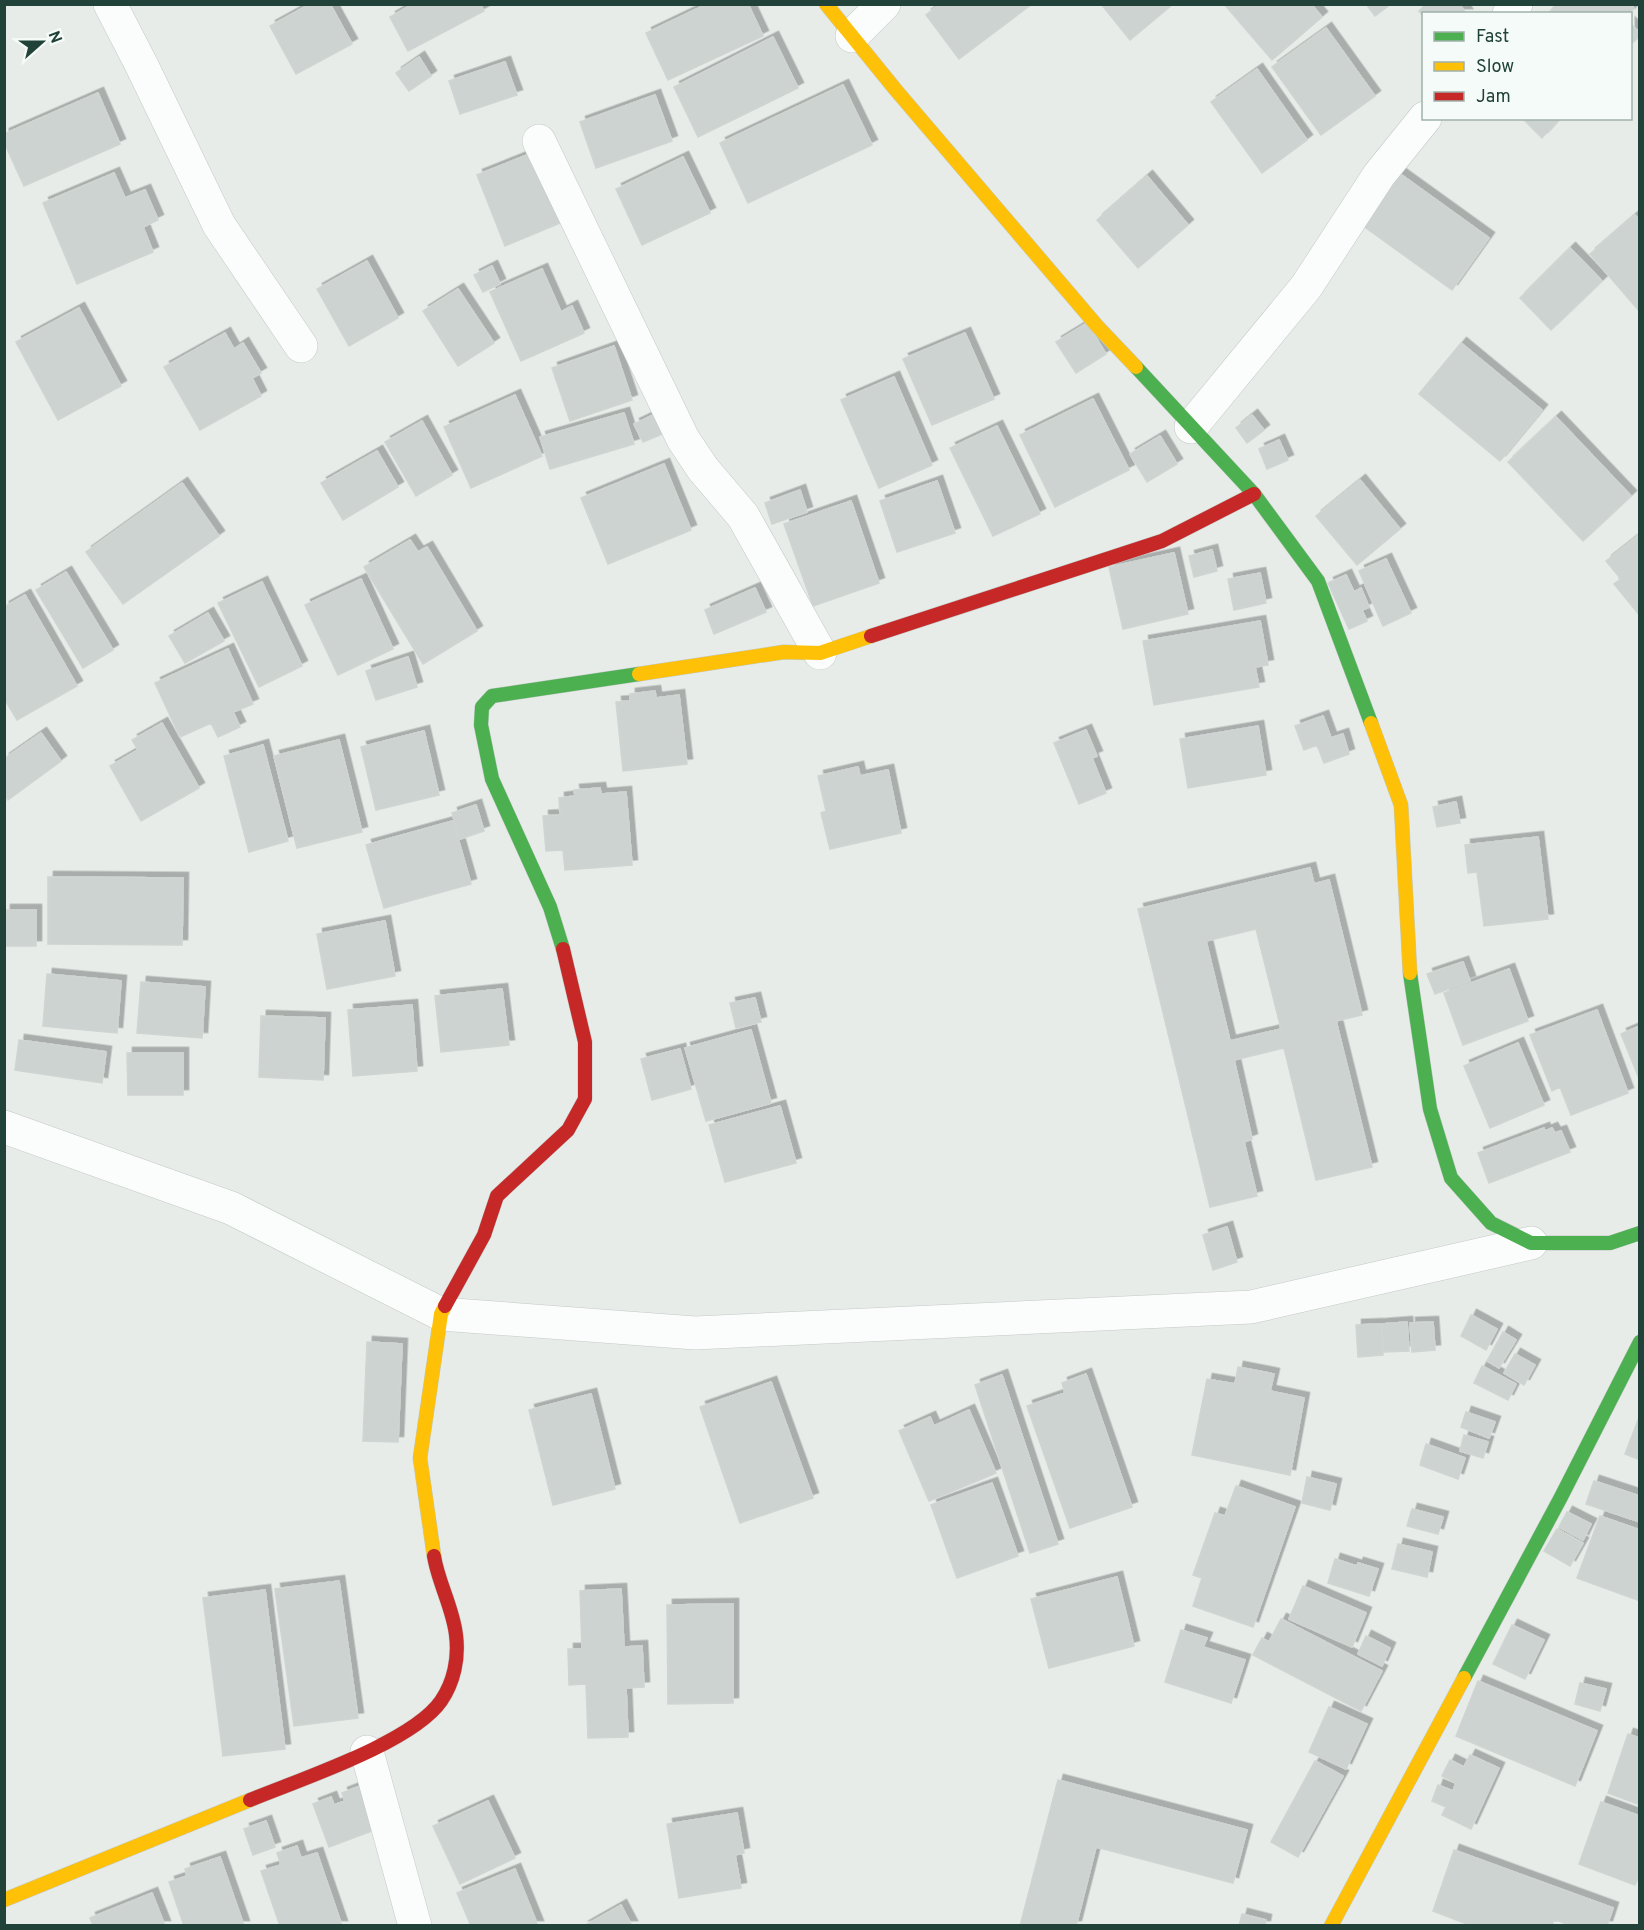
<svg xmlns="http://www.w3.org/2000/svg" width="1644" height="1930" font-family="Overpass,sans-serif">
<style>
.building{fill:#cdd3d1;stroke:#cfd5d2;stroke-width:1.5;fill-rule:evenodd;filter:url(#shadow)}
.lines{fill:none;stroke-linecap:round;stroke-linejoin:round}
.street-casing{stroke:#c4c9c6;stroke-width:34}
.fast-casing{stroke:#c2cac6;stroke-width:15}
.slow-casing{stroke:#c2cac6;stroke-width:15}
.jam-casing{stroke:#c2cac6;stroke-width:15}
.street{stroke:#fbfcfc;stroke-width:33}
.fast{stroke:#4caf50;stroke-width:14}
.slow{stroke:#ffc107;stroke-width:14}
.jam{stroke:#c62828;stroke-width:14}
</style>
<defs>
<filter id="shadow"><feDropShadow dx="5.5" dy="-5.5" stdDeviation="0" flood-color="#0004"/></filter>
</defs>
<rect width="100%" height="100%" fill="#e7ece9"/>
<path class="building" d="M310 4H330L352 44 296 74 270 26Z
M413 4H480L484 11 408 51 390 17Z
M707 4H748L763 36 668 80 646 33Z
M940 4H1032L959 59 926 15Z
M1101 4H1173L1130 40Z
M1224 4H1311L1322 17 1272 60Z
M1366 4H1391L1375 16Z
M1426 4H1459L1467 14H1424V17L1419 11Z
M1556 4H1630L1634 8 1629 14H1548Z
M1630 23 1640 33V36L1630 45Z
M1326 28 1375 96 1321 135 1272 67Z
M773 37 798 88 698 137 674 87Z
M419 57 431 76 409 91 396 73Z
M505 62 517 95 460 114 449 81Z
M1257 69 1307 140 1262 173 1211 102Z
M843 85 872 145 748 203 720 143Z
M98 93 120 144 24 186 4 142V134Z
M655 95 672 141 596 168 580 122Z
M1522 118H1560L1542 138Z
M532 153 560 223 505 246 477 175Z
M683 157 710 213 642 245 616 189Z
M114 173 125 198 145 190 158 220 143 227 153 252 77 284 43 203Z
M1399 173 1489 238 1452 290 1362 225Z
M1147 176 1188 225 1138 268 1097 220Z
M1635 215 1640 221V312L1590 254Z
M1570 248 1602 281 1551 330 1520 298Z
M367 261 398 318 349 346 317 289Z
M492 266 500 284 483 292 474 275Z
M542 269 561 312 572 306 584 333 521 361 490 292Z
M458 289 494 343 458 366 423 311Z
M79 308 121 386 58 420 16 342Z
M1087 323 1106 354 1076 373 1056 342Z
M225 333 234 349 243 343 261 373 252 378 261 396 200 430 164 367Z
M965 333 994 399 932 425 903 359Z
M1461 343 1542 410 1500 461 1419 394Z
M614 346 632 400 570 421 552 368Z
M894 377 932 465 879 488 841 400Z
M515 395 542 456 471 488 444 427Z
M1093 399 1129 470 1055 507 1020 435Z
M624 413 634 444 550 469 540 437Z
M653 415 662 434 643 442 634 424Z
M1252 415 1264 430 1247 443 1236 428Z
M1556 417 1631 496 1583 541 1508 462Z
M422 421 452 475 416 496 385 442Z
M997 426 1040 514 993 536 950 448Z
M1160 436 1177 464 1147 482 1130 454Z
M1279 440 1288 460 1267 469 1259 449Z
M377 451 398 487 343 520 321 483Z
M664 464 691 530 608 564 581 498Z
M1360 480 1400 529 1357 565 1316 516Z
M937 481 955 533 897 552 880 501Z
M182 483 219 536 123 604 86 552Z
M800 490 807 512 772 524 765 503Z
M851 501 879 583 813 606 784 524Z
M1640 534V616L1614 584 1621 579 1606 561Z
M410 540 418 552 427 547 477 631 423 664 364 567Z
M1212 550 1217 571 1194 577 1189 556Z
M1174 553 1188 614 1123 629 1109 567Z
M1386 559 1411 613 1383 626 1359 571Z
M66 572 113 650 83 668 36 590Z
M1260 573 1266 603 1234 610 1228 579Z
M1346 575 1354 592 1361 588 1369 607 1362 610 1367 621 1349 629 1328 583Z
M361 579 393 649 338 675 305 605Z
M262 582 302 666 259 687 218 603Z
M755 588 766 612 714 634 705 610Z
M25 595 77 686 17 720 4 698V607Z
M208 613 224 641 185 663 169 636Z
M1260 621 1268 665 1255 667 1259 687 1154 705 1143 641Z
M228 649 253 704 233 712 240 727 218 737 211 723 180 737 155 683Z
M408 657 417 687 376 700 366 671Z
M655 691 656 698 679 695 687 764 623 771 616 702 630 701V694Z
M1323 716 1331 738 1343 734 1349 754 1324 763 1317 745 1304 750 1295 726Z
M162 723 199 788 141 821 110 766 138 750 132 740Z
M1258 726 1266 775 1188 788 1180 739Z
M1086 730 1097 756 1092 758 1106 793 1079 804 1054 743Z
M424 731 439 795 376 810 361 747Z
M41 733 61 761 8 800 4 794V759Z
M339 740 362 832 297 848 274 756Z
M263 745 288 841 249 852 224 756Z
M858 767 860 776 888 770 901 833 830 849 821 813 826 811 818 776Z
M600 788 601 794 626 792 632 865 565 870 563 850 546 851 543 816 560 815 559 798 575 796 574 790Z
M1456 802 1460 823 1437 827 1433 807Z
M476 805 484 831 460 839 452 813Z
M453 821 471 884 384 908 366 845Z
M1538 837 1548 919 1484 926 1477 872 1468 873 1465 845Z
M1310 868 1314 884 1329 880 1362 1015 1336 1021 1372 1167 1316 1180 1284 1048 1234 1060 1252 1139 1244 1142 1257 1196 1210 1207 1138 909ZM1256 929 1281 1029 1230 1041 1206 941Z
M48 877 183 878 182 945 48 944Z
M5 910H36V946H5Z
M385 921 395 976 327 989 317 934Z
M1463 962 1470 981 1435 994 1427 974Z
M1509 969 1528 1021 1463 1045 1444 993Z
M47 974 121 981 117 1033 43 1026Z
M141 982 205 987 202 1038 137 1033Z
M502 989 509 1045 441 1052 435 996Z
M755 998 761 1022 736 1028 730 1003Z
M412 1005 417 1071 353 1076 348 1010Z
M1597 1010 1628 1093 1571 1115 1560 1087 1552 1091 1530 1035Z
M261 1016 325 1018 323 1080 259 1077Z
M1640 1026V1081L1621 1034Z
M751 1030 771 1103 706 1121 685 1048Z
M19 1040 106 1052 102 1083 15 1070Z
M1518 1043 1544 1105 1490 1128 1464 1066Z
M680 1049 691 1089 652 1100 641 1059Z
M127 1053H183V1095H128Z
M780 1106 796 1163 725 1182 709 1125Z
M1544 1128 1545 1131 1552 1128 1555 1133 1561 1131 1570 1152 1489 1183 1478 1153Z
M1227 1227 1237 1262 1213 1270 1203 1235Z
M1471 1315 1497 1329 1486 1350 1461 1336Z
M1407 1322 1409 1351 1384 1352 1382 1324Z
M1433 1322 1435 1350 1412 1352 1410 1323Z
M1381 1324 1383 1355 1358 1357 1356 1325Z
M1503 1332 1516 1340 1499 1368 1487 1361Z
M367 1342 402 1344 398 1442 363 1441Z
M1515 1354 1535 1365 1524 1385 1504 1373Z
M1482 1366 1516 1384 1508 1400 1474 1383Z
M1238 1367 1274 1374 1270 1391 1304 1398 1290 1475 1192 1455 1207 1379 1235 1384Z
M1086 1374 1132 1507 1070 1528 1027 1406 1065 1393 1062 1383Z
M1002 1375 1058 1544 1030 1553 975 1385Z
M771 1382 813 1498 740 1523 700 1407Z
M591 1394 615 1489 553 1505 529 1410Z
M969 1410 996 1473 929 1501 899 1431 930 1417 934 1426Z
M1466 1412 1495 1422 1489 1438 1461 1427Z
M1640 1415V1460L1625 1454Z
M1464 1435 1488 1442 1483 1458 1460 1451Z
M1426 1444 1465 1458 1458 1479 1420 1465Z
M1307 1477 1336 1484 1330 1510 1302 1503Z
M1594 1481 1640 1496V1522L1586 1504Z
M992 1483 1018 1556 957 1578 931 1505Z
M1236 1486 1295 1507 1253 1627 1193 1606 1202 1578 1193 1575 1215 1513 1225 1516Z
M1412 1509 1443 1517 1438 1534 1407 1526Z
M1567 1512 1591 1524 1583 1540 1559 1527Z
M1600 1516 1640 1530V1601L1577 1578Z
M1557 1529 1583 1543 1570 1566 1544 1551Z
M1398 1544 1432 1552 1427 1577 1392 1569Z
M1335 1559 1357 1566 1358 1563 1378 1569 1369 1596 1328 1583Z
M1117 1577 1134 1646 1049 1668 1031 1599Z
M339 1581 358 1718 294 1726 275 1589Z
M1303 1586 1366 1613 1352 1647 1289 1619Z
M621 1589 624 1647 642 1646 644 1687 626 1688 628 1737 588 1738 586 1684 569 1685 568 1649H582L580 1591Z
M265 1590 285 1749 223 1756 203 1598Z
M733 1604V1703L668 1704 667 1605Z
M1281 1619 1382 1671 1361 1711 1253 1655 1262 1638 1269 1642Z
M1512 1625 1544 1640 1525 1679 1493 1664Z
M1181 1630 1207 1638 1203 1647 1245 1660 1231 1703 1165 1682Z
M1366 1636 1390 1648 1382 1666 1358 1654Z
M1478 1681 1597 1731 1575 1786 1456 1736Z
M1580 1683 1606 1689 1600 1711 1575 1704Z
M1329 1707 1367 1724 1346 1769 1309 1752Z
M1628 1734 1640 1738V1805L1608 1793Z
M1470 1755 1499 1768 1471 1829 1442 1815 1446 1807 1432 1801 1438 1785 1453 1791 1456 1783 1442 1776 1450 1760 1464 1767Z
M1315 1761 1343 1776 1298 1857 1271 1842Z
M1058 1780 1247 1830 1233 1883 1096 1847 1076 1926H1020Z
M360 1786 377 1829 329 1847 313 1804 331 1797 334 1805 345 1801 342 1793Z
M488 1801 515 1858 460 1884 433 1826Z
M1601 1802 1640 1816V1874L1635 1885 1579 1864Z
M737 1813 744 1853 735 1855 741 1888 679 1898 667 1824Z
M266 1821 275 1847 253 1855 244 1829Z
M297 1846 301 1858 317 1853 342 1926H280L261 1871 281 1865 277 1853Z
M1454 1850 1613 1908 1607 1926H1571L1554 1919 1552 1926H1472L1433 1911Z
M220 1857 244 1926H184L169 1882 187 1876 185 1869Z
M515 1869 538 1926H471L457 1893Z
M152 1893 165 1926H93L90 1918Z
M621 1905 632 1926H584Z
M1242 1914 1266 1920 1265 1926H1239Z"/>
<g class="lines">
<defs>
<path id="street" d="M110 4 141 64 219 225 301 346
M1509 14 1516 4
M852 36 884 4
M539 141 683 439 703 469 743 516 820 653
M1191 427 1306 287 1379 175 1425 118
M4 1127 231 1208 441 1314 695 1333 1251 1307 1531 1243
M367 1752 415 1926"/>
<path id="fast" d="M1136 367 1254 494 1318 581 1371 723
M563 949 550 907 492 779 481 725 482 707 492 696 639 674
M1410 973 1430 1109 1451 1178 1491 1223 1531 1243H1610L1640 1233
M1464 1678 1561 1497 1640 1342"/>
<path id="slow" d="M826 4 895 89 1098 327 1136 367
M639 674 784 652 820 653 871 636
M1371 723 1401 805 1410 973
M434 1556 420 1458 441 1314 445 1306
M4 1900 250 1800
M1331 1926 1464 1678"/>
<path id="jam" d="M871 636 1162 541 1254 494
M445 1306 484 1235 497 1196 568 1130 585 1099V1042L563 949
M250 1800C298 1780 412 1743 441 1701 454 1682 459 1658 456 1635 453 1608 438 1582 434 1556"/>
</defs>
<use href="#street" class="street-casing"/>
<use href="#fast" class="fast-casing"/>
<use href="#slow" class="slow-casing"/>
<use href="#jam" class="jam-casing"/>
<use href="#street" class="street"/>
<use href="#fast" class="fast"/>
<use href="#slow" class="slow"/>
<use href="#jam" class="jam"/>
</g>
<rect width="1644" height="1930" fill="none" stroke="#214238" stroke-width="12"/>
<rect x="1422" y="12" width="210" height="108" fill="#f5fbf8" stroke="#a0b1ab" stroke-width="1.5"/>
<rect x="1434" y="32" width="30" height="9" fill="#4caf50" stroke="#a0b1ab" stroke-width="1.5"/>
<text x="1476" y="42" font-size="18" fill="#214238">Fast</text>
<rect x="1434" y="62" width="30" height="9" fill="#ffc107" stroke="#a0b1ab" stroke-width="1.5"/>
<text x="1476" y="72" font-size="18" fill="#214238">Slow</text>
<rect x="1434" y="92" width="30" height="9" fill="#c62828" stroke="#a0b1ab" stroke-width="1.5"/>
<text x="1476" y="102" font-size="18" fill="#214238">Jam</text>
<g transform="translate(42 42) rotate(69)" stroke="#f5fbf8" stroke-width="4.5" paint-order="stroke">
<path d="M0-4.5L10 22L0 15L-10 22Z" fill="#214238"/>
<text y="-9" font-size="16" font-weight="bold" text-anchor="middle" fill="#214238">N</text>
</g>
</svg>
